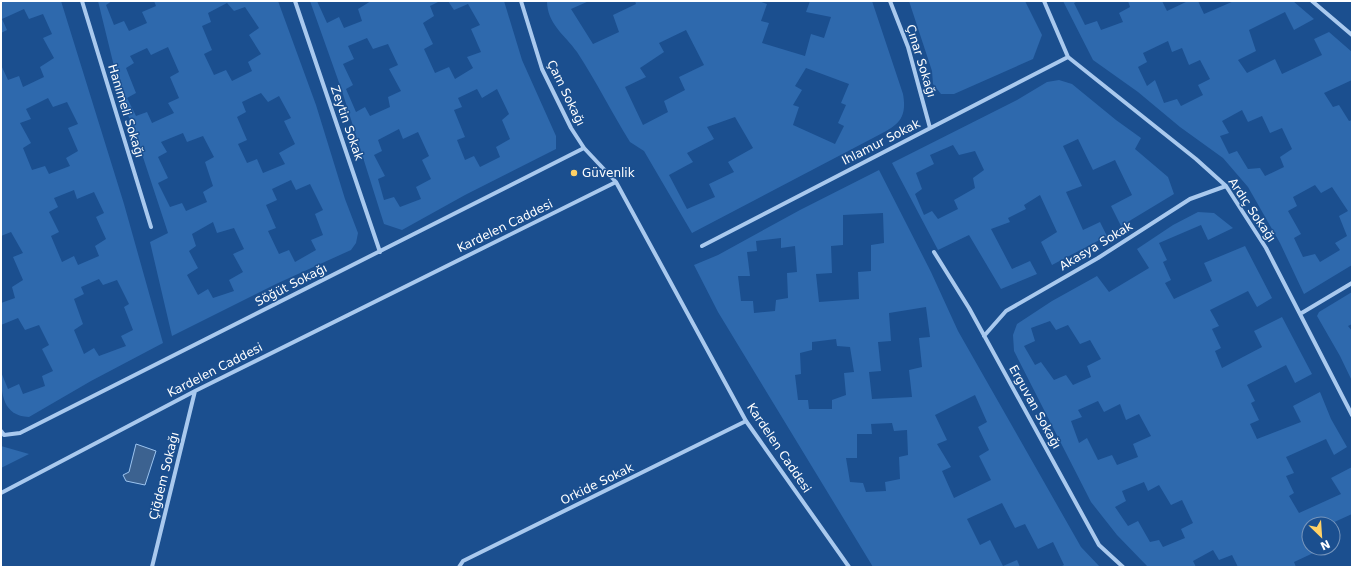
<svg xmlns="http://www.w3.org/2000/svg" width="1353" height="568" font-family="'DejaVu Sans',sans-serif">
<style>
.green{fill:#2e69ad;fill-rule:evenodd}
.water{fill:#3c6290;stroke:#9cc4f0}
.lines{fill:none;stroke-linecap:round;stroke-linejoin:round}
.street{stroke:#a9c9ee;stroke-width:4}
.poi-dot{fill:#ffd166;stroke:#1b4f8f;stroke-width:1.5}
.labels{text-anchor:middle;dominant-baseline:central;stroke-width:3;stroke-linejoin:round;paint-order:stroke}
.street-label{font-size:12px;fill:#fff;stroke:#1b4f8f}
.poi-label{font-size:12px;fill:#fff;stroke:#1b4f8f;text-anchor:start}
</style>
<rect width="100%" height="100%" fill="#1b4f8f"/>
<path class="green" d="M1 1H61L124 204 163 343 91 381 29 417C3 416 1 394 1 372L8 389 19 384 23 394 45 386 42 376 53 371 42 349 49 345 39 325 25 330 18 318 1 325V303L15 298 12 287 23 280 13 257 23 253 11 232 1 236V65L8 80 19 76 23 87 44 77 40 67 54 58 43 38 52 34 43 14 29 19 24 9 2 19 7 30 1 33ZM48 98 53 107 67 102 78 124 68 128 78 151 66 158 70 166 49 174 45 166 32 170 23 148 31 143 20 123 31 119 26 109ZM74 190 77 199 94 192 104 213 96 217 106 239 95 246 99 256 78 265 74 256 62 262 51 236 59 232 49 212 58 207 54 198ZM99 279 103 285 117 280 129 304 124 307 133 330 121 336 126 346 99 356 94 348 84 354 74 330 83 324 74 299 84 294 81 287Z
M98 1H112L106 5 114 25 124 21 129 31 147 23 142 12 156 6 154 1H278L316 105 345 199 358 233 356 243 351 250 276 284 172 336 150 242 168 233 138 142 122 99ZM227 3 234 11 245 7 259 28 249 35 261 54 248 62 252 71 232 81 226 70 214 75 204 54 212 50 202 26 211 22 208 13ZM168 47 179 72 170 77 179 98 168 103 174 113 152 123 147 112 136 116 127 98 136 93 126 68 134 63 130 56 147 48 151 55ZM261 93 268 102 279 96 291 118 284 121 295 144 279 153 285 164 263 173 257 159 247 163 238 144 247 140 237 117 246 112 242 102ZM183 133 187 142 203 136 214 157 205 162 213 186 203 192 207 202 186 211 182 203 170 207 158 183 168 178 158 157 167 152 161 142ZM291 180 296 190 310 184 323 210 315 214 323 235 311 240 316 250 295 262 289 250 279 254 268 231 276 228 266 205 277 200 272 189ZM213 222 217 233 234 228 244 249 233 254 243 272 229 280 234 291 213 298 208 289 198 295 187 275 198 268 189 251 196 246 192 234Z
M310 1H317L327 23 339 17 344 28 362 21 358 9 371 1H440L430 6 434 16 423 23 433 44 424 49 435 73 449 67 455 79 473 68 467 57 481 52 471 29 480 25 468 4 454 10 448 1H504L522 60 556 136V149L465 195 402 230 384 224 342 91ZM367 38 373 49 388 44 398 65 389 69 401 91 388 97 390 107 370 116 365 107 356 112 346 89 353 85 343 64 354 59 348 46ZM477 89 482 98 497 89 509 114 502 120 510 139 496 147 500 157 480 167 474 156 465 160 457 140 465 137 454 110 462 107 458 98ZM399 129 403 139 418 132 429 156 422 160 431 179 416 187 421 199 400 207 394 197 384 200 378 179 385 176 374 155 382 151 378 140Z
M547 1H589L571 9 593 44 619 32 613 15 636 4 635 1H759L767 4 761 21 769 23 762 43 805 56 811 34 824 38 831 17 806 12 810 1H872L903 94C908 122 895 126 873 138L692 233 644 151 630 142C612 113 596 81 577 52 565 35 547 24 547 1ZM686 30 704 65 679 77 685 90 664 101 668 112 643 125 625 87 646 77 640 68 664 52 659 43ZM806 68 849 84 841 103 846 105 838 123 844 126 835 144 793 125 799 107 793 105 802 90 795 86ZM735 117 753 148 728 162 734 172 709 184 715 197 687 209 669 175 693 162 687 153 714 139 707 127Z
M909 1H1025L1042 35 1033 59 954 94H941L933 84 932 71Z
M1063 1H1078L1074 3 1085 25 1097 21 1101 30 1123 22 1119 13 1130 7 1128 1H1162L1167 11 1188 1H1198L1204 14 1234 1H1293L1314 19 1294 30 1285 12 1249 30 1256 51 1238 60 1247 73 1275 59 1282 74 1322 55 1314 39 1329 32 1352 52V80L1324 93 1333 107 1339 105 1349 121 1352 120V265L1304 294 1280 243 1248 187 1223 158 1180 127 1138 92 1093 60ZM1168 41 1172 52 1182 48 1189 65 1200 60 1210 79 1198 85 1203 95 1181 106 1177 99 1164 103 1155 80 1147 86 1138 67 1147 62 1143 53ZM1242 110 1248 122 1262 116 1270 133 1282 128 1292 149 1280 157 1284 167 1265 176 1260 168 1248 169 1237 151 1229 154 1220 136 1229 133 1222 121ZM1315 185 1321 193 1332 187 1348 211 1339 216 1347 236 1335 243 1340 250 1320 262 1315 254 1303 257 1294 238 1301 234 1288 211 1297 206 1293 197Z
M1059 80 1072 84 1116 120 1141 138 1135 149 1168 177 1174 194 1121 226 1111 206 1132 195 1115 160 1093 170 1078 139 1063 146 1082 186 1066 192 1083 230 1100 222 1107 236 1052 265 1041 242 1057 232 1040 195 1024 205 1026 209 1008 218 1010 222 991 229 1012 269 1030 261 1037 274 1001 289 969 235 938 250 892 163 1017 100 1047 82ZM953 145 959 155 975 151 984 170 973 178 975 188 954 200 958 209 938 219 932 211 924 215 915 194 922 189 916 173 934 164 930 155Z
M879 170 931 272 958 331 1081 547 1100 567H1060L1064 565 1053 542 1038 549 1025 524 1015 528 1002 503 967 519 980 545 990 540 1003 566 1017 560 1020 567H873L718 312 694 265 718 255 800 210ZM883 213 884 243 871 245V271L858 272 859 299 819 302 816 274 832 273 831 246 843 245V215ZM781 238V248L795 246 797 272 787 273 788 298 776 300 775 311 754 313 753 301H741L738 276H750L747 252 757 251 756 241ZM926 307 930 337 919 338 922 367 909 370 912 397 872 399 869 372 881 371 878 342 891 341 889 313ZM836 339 837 346 850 347 854 372 844 373 846 395 832 400V409H809L808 400H798L795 375 801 374 800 353 812 350V342ZM975 395 987 422 978 427 989 450 979 456 991 480 954 498 942 471 951 467 937 444 947 440 935 415ZM892 423 894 431 907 430 908 455 899 457 900 479 885 482 886 491 866 492 863 483 850 482 846 458H857V434H872L871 424Z
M1198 212 1214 213 1233 228 1208 240 1201 225 1159 243 1167 260 1163 262 1171 280 1165 283 1174 299 1212 281 1204 263 1245 246 1272 298 1257 307 1248 291 1210 310 1219 326 1212 329 1221 348 1215 351 1222 368 1262 347 1254 331 1282 317 1312 374 1295 383 1286 365 1247 385 1255 401 1251 403 1259 420 1250 424 1257 439 1301 422 1293 406 1320 392 1331 419 1347 447 1334 455 1326 439 1286 457 1294 473 1286 476 1294 493 1289 496 1299 513 1341 494 1331 478 1352 467V514L1330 524H1309V548H1324L1294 562 1296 567H1238L1232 555 1219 560 1213 550 1193 561 1196 567H1148L1117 535 1091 502 1014 351 1013 335 1017 324 1052 301 1097 276 1109 292 1149 268 1137 249 1173 225ZM1050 321 1056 330 1068 325 1080 344 1090 340 1101 359 1087 366 1091 377 1073 385 1066 375 1054 380 1041 362 1035 365 1024 346 1035 341 1031 328ZM1098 401 1104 412 1120 404 1126 420 1139 414 1151 436 1133 444 1138 457 1117 465 1112 455 1098 460 1087 438 1079 443 1071 421 1082 417 1078 410ZM1144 482 1148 491 1159 485 1171 505 1182 500 1193 523 1181 529 1185 538 1163 547 1159 540 1150 542 1138 521 1128 526 1115 507 1126 501 1122 491Z
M1352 292V324L1348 326 1352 331V381L1340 356 1317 316 1319 312Z
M1 445V446L29 454 1 468Z"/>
<path class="water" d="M136 444 156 451 145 485 126 481 123 475 129 472Z"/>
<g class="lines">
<path class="street" d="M82 1 151 227
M295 1 380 252
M521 1 542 69 571 128 584 148 616 182
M890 1 908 47 930 128
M1044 1 1068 57 1196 159 1226 186 1266 248 1352 415
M1312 1 1352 35
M702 246 1068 57
M934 252 969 308 1099 545 1123 567
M1300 314 1352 283
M984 336 1006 311 1098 258 1190 199 1226 186
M1 431 4 435 20 433 584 148
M1 493 195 391 616 182 746 421 849 567
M152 567 195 391
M459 567 463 561 746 421"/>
</g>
<circle class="poi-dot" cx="574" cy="173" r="4"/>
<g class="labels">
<g class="street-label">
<text transform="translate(921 61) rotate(73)">Çınar Sokağı</text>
<text transform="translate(566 93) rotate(64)">Çam Sokağı</text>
<text transform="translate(126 111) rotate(73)">Hanımeli Sokağı</text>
<text transform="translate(347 123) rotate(71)">Zeytin Sokak</text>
<text transform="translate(881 142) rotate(-27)">Ihlamur Sokak</text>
<text transform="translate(1252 210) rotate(56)">Ardıç Sokağı</text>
<text transform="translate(505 226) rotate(-26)">Kardelen Caddesi</text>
<text transform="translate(1096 246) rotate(-31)">Akasya Sokak</text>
<text transform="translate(291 285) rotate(-27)">Söğüt Sokağı</text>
<text transform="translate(215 370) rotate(-27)">Kardelen Caddesi</text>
<text transform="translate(1035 407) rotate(61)">Erguvan Sokağı</text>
<text transform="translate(779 448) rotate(56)">Kardelen Caddesi</text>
<text transform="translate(164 476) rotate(-76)">Çiğdem Sokağı</text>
<text transform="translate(597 484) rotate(-26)">Orkide Sokak</text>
</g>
<g class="poi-label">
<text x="582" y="173">Güvenlik</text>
</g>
</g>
<rect width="1353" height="568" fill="none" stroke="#ffffff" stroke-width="4"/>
<g transform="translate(1321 536) rotate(155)"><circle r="19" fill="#1b4f8f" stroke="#7695bc"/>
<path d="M0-3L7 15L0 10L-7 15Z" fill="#ffd166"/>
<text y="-6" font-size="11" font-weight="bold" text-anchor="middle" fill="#ffffff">N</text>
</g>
</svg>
